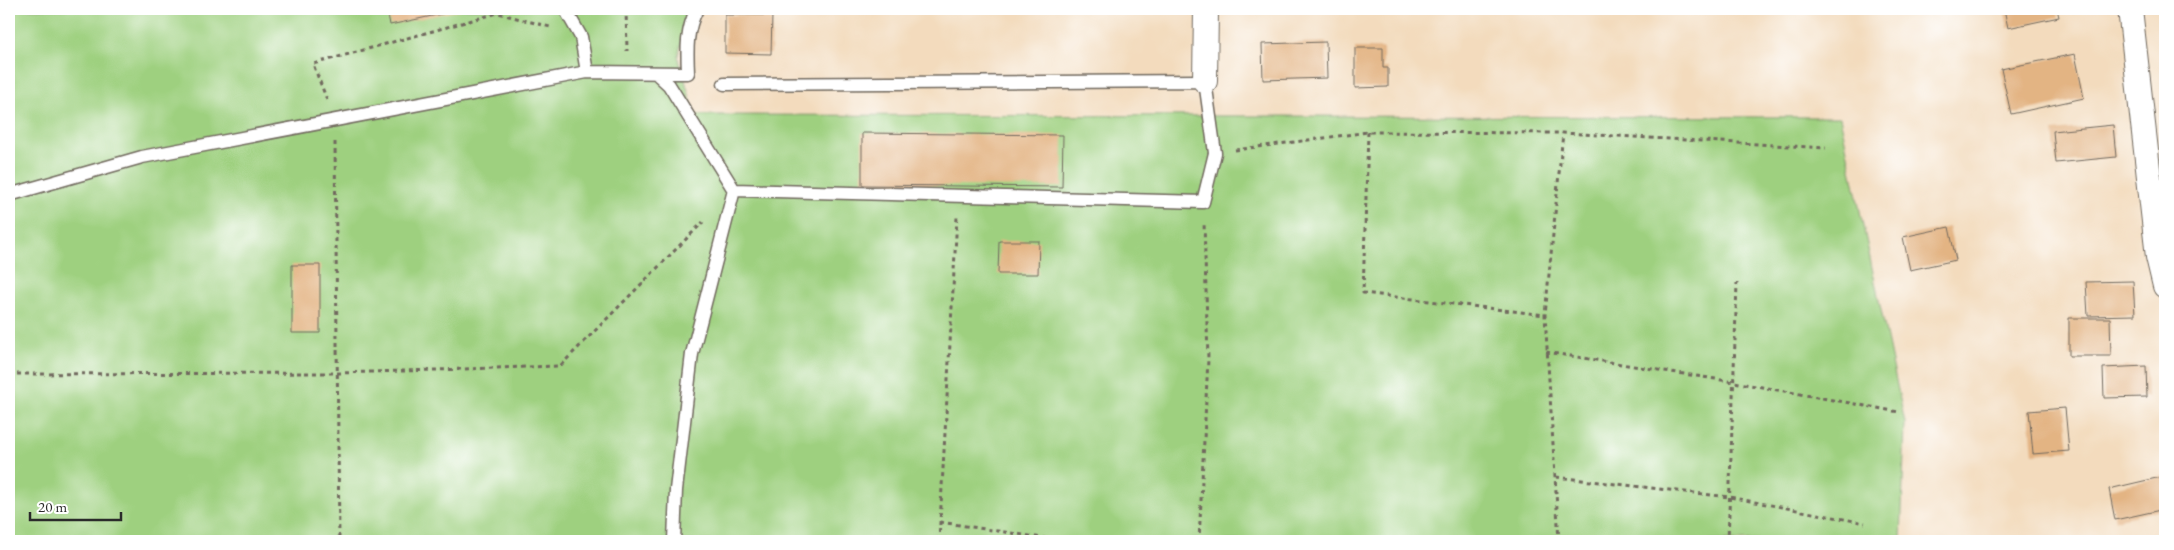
<svg xmlns="http://www.w3.org/2000/svg" width="2174" height="550" font-family="'EB Garamond',serif">
<style>
.green{fill:#9ed07f;stroke:#647e55}
.building{fill:#e3b483}
.lines{fill:none;stroke-linecap:round;stroke-linejoin:round}
.lane-casing{stroke:#71695e;stroke-width:15}
.street-casing{stroke:#71695e;stroke-width:26}
.path{stroke:#71695e;stroke-width:3;stroke-dasharray:4 4;stroke-linecap:butt}
.lane{stroke:#fff;stroke-width:12}
.street{stroke:#fff;stroke-width:24}
</style>
<rect width="100%" height="100%" fill="#fff"/>
<filter id="ink" filterUnits="userSpaceOnUse"><feTurbulence type="fractalNoise" baseFrequency=".02" numOctaves="2"/><feDisplacementMap in="SourceGraphic" scale="10" xChannelSelector="R" yChannelSelector="G"/><feConvolveMatrix kernelMatrix="1 2 1 2 8 2 1 2 1" color-interpolation-filters="sRGB"/></filter>
<filter id="wash" filterUnits="userSpaceOnUse"><feTurbulence type="fractalNoise" baseFrequency=".0096" numOctaves="4" result="noise"/><feDisplacementMap in="SourceGraphic" scale="20" xChannelSelector="R" yChannelSelector="G"/><feGaussianBlur stdDeviation="1.12" result="paint"/><feColorMatrix in="noise" values="0 0 0 0 0 0 0 0 0 0 0 0 0 0 0 0 0 1.4 0 .05"/><feComposite in="paint" operator="in"/></filter>
<g filter="url(#wash)">
<rect width="100%" height="100%" fill="#f3dbbd"/>
<path class="green" d="M9 9H690L678 56 695 115 1840 117 1905 423 1901 541H9Z"/>
<g id="blocks">
<path class="building" d="M387 9H460V10L390 25Z
M2004 9H2057L2059 17 2008 28Z
M725 15H772L771 54 725 53Z
M1326 42 1327 78 1263 80 1262 44Z
M1355 48H1383V68H1388V87L1355 88Z
M2075 54 2084 98 2011 114 2001 69Z
M2113 125 2116 157 2056 163 2053 131Z
M862 133 1063 135 1062 187 862 185Z
M1949 227 1956 260 1910 270 1903 237Z
M999 241H1039L1038 274H998Z
M292 265H320V333H292Z
M2133 281 2135 315 2088 316 2086 282Z
M2069 318H2110L2111 356H2069Z
M2146 366 2147 397 2104 398 2103 368Z
M2065 408 2069 451 2033 454 2029 411Z
M2165 476V509L2115 520 2109 489Z"/>
</g>
</g>
<g filter="url(#ink)">
<use href="#blocks" fill-opacity="0" stroke="#71695e" stroke-width="1"/>
<g class="lines">
<g class="lane-casing">
<path id="lane" d="M565 9 581 37 587 72 688 73C687 50 686 30 697 9
M656 73 669 85 734 190 1203 202 1215 153 1205 81 724 84
M9 195 142 157 587 72
M674 541 676 490 692 354 734 190"/>
</g>
<g class="street-casing">
<path id="street" d="M2130 9 2158 257 2165 286
M1205 81 1206 9"/>
</g>
<path class="path" d="M626 9 627 51
M327 100 313 64 498 13 550 27
M1368 132 1363 293 1545 315
M335 142 339 541
M1235 150 1368 132 1563 133 1826 148
M1546 352 1734 382 1899 412
M9 374 338 373 560 366 703 222
M1556 477 1729 497 1865 523
M940 522 1062 541
M939 541 957 217
M1199 541 1208 359 1204 222
M1559 541 1545 315 1563 133
M1728 541 1737 283"/>
<use href="#lane" class="lane"/>
<use href="#street" class="street"/>
</g>
</g>
<rect width="2174" height="550" fill="none" stroke="#fff" stroke-width="30"/>
<path d="M30 512v8h91v-8" fill="none" stroke="#2b2b2b" stroke-width="2.5"/>
<text x="38" y="512" font-size="15" fill="#2b2b2b" stroke="#ffffff" stroke-width="4" paint-order="stroke">20 m</text>
</svg>
